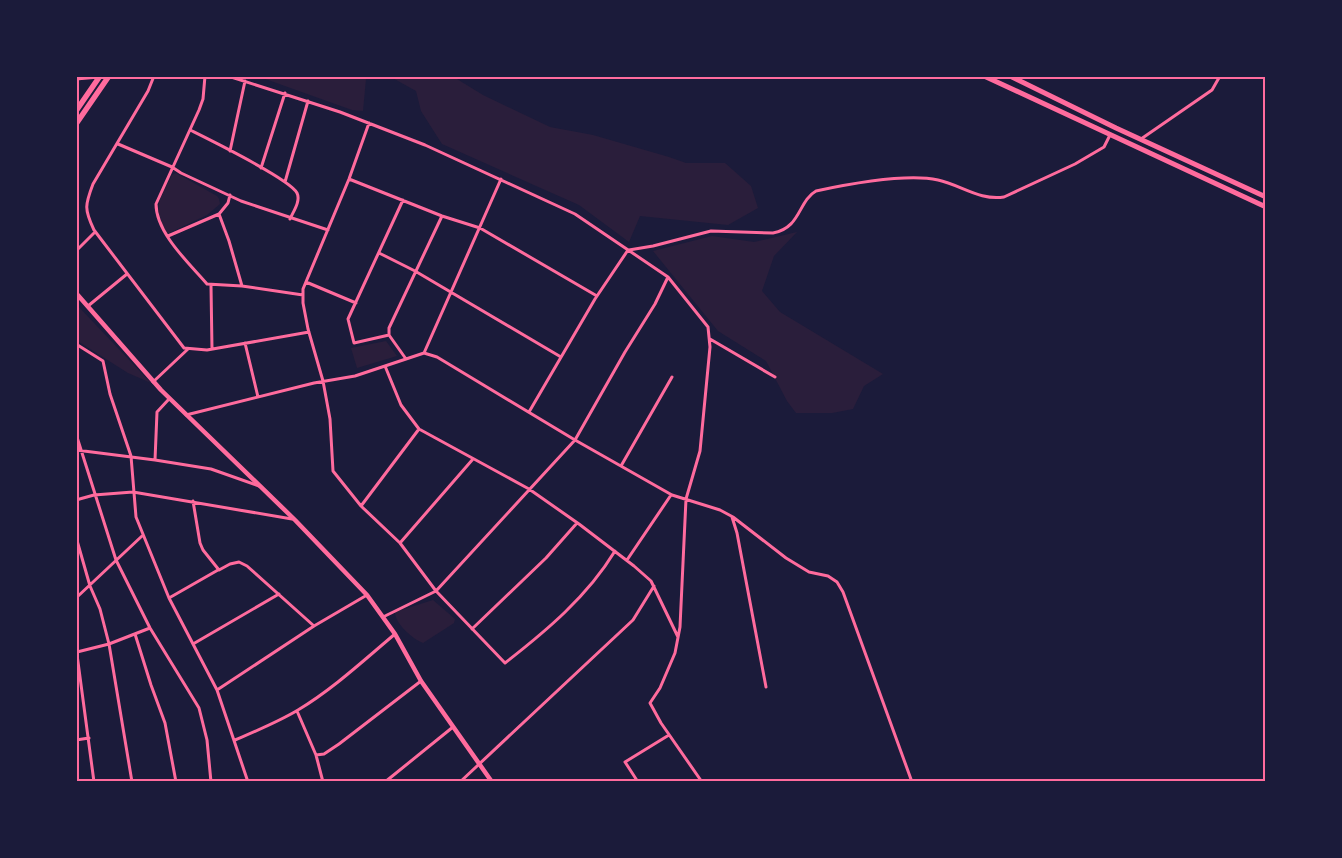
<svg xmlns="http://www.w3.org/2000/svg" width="1342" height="858" font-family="'IBM Plex Sans',sans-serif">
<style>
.green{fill:#2a1e3b}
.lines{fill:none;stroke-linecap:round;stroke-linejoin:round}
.minor{stroke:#ff6b9d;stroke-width:3}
.tertiary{stroke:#ff6b9d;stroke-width:4.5}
.secondary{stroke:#ff6b9d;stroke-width:5}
.primary{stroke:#ff6b9d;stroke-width:5.5}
.neatline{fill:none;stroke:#ff6b9d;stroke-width:2}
</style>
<rect width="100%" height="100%" fill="#1b1b3a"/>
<path class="green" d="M257 76H385L366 79 363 111 352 110Z
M389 76H452L483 95 550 127 593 135 669 157 686 163H725L751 186 758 208 728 225 640 216 629 242 579 205 442 144 421 111 416 91Z
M176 173 217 196 219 199 220 204 207 215 167 234C152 205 159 202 172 175Z
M797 232 774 256 762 291 780 312 883 374 864 386 853 409 832 413H796L787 401 766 361 718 331 653 251 712 236 754 242Z
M76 304 151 383 128 373 76 340Z
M386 341 397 356 357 368 351 348Z
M433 600 455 619 454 623 423 643C413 639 395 624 395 612Z"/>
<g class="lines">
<path class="minor" d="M154 76 148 91 93 184C85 205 84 209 94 230L184 348 207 350 309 332
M205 76 203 99 199 110 156 204C156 233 189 263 207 284L242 286 303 295
M228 76 340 112 425 145 575 214 668 277 708 327 710 347 700 451 686 499 680 627 675 653 660 688 650 703 661 723 702 782
M76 79 99 77
M369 123 349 179 303 289V303L308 329 323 381 330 419 333 471 361 506 400 543 436 591 505 663C546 631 587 597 615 551
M190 130C208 139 290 179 297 193 301 201 293 212 290 219
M1141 139 1212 90 1220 76
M118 144 172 167 181 173 241 201 328 230
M230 151 245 81
M261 168 285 93
M349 179 442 216 480 228 597 296
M285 182 308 101
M230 195 228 203 219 214 229 241 242 286
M168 236 219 214
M629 250 653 246 711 231 773 233C801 228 798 201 816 191 849 184 905 173 938 180 961 185 980 201 1004 197L1075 164 1104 147 1110 135
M76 251 95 232
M379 253 415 271 561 357
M306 282 356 303
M211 286 212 349
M88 306 127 274
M389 335 354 343 348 319 403 200
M710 339 775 377
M245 343 258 397
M76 344 103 361 110 394 131 456 136 517 169 598 217 690 248 782
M424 353 501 179
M406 359 389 335V328L442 216
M385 366 401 405 419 429 529 489 579 524 634 566 651 581 678 637
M153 382 188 349
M529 412 595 299 628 250
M186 415 314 383 355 376 424 353 437 357 575 440 672 495 720 510 733 517 786 558 809 572 828 576 837 582 843 592 912 782
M76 434 116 560 150 628 199 708 207 740 211 782
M76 450 155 460 211 469 259 486
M155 460 157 412 169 399
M621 466 672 377
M76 500 94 495 133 492 292 519
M193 501 200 543 203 550 219 570 230 564 239 562 247 566 314 626
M361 506 419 429
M732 517 737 533 766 687
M76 537 90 586 100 609 109 644 132 782
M400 543 473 459
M627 560 671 495
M76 598 142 536
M169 598 218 570
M383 617 436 591 575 440 625 352 655 304 668 277
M472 629 546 558 577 523
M135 634 151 685 165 723 176 782
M193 644 279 594
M76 647 94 782
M77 652 109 644 150 628
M217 690 314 626 367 595
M297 711 316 755 323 782
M76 740 89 738
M235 740C256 731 278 722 298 710 333 689 364 660 395 634
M316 755 324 754 339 744 421 681
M385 782 453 727
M460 782 633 620 654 586
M638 782 625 762 669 735"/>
<path class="tertiary" d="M76 293 161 390 295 520 367 595 395 634 421 681 492 782"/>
<path class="secondary" d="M984 76 1266 207
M1010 76 1116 128 1266 197"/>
<path class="primary" d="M76 111 100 76
M76 124 109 76"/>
</g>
<rect width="1342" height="858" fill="none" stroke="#1b1b3a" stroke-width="155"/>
<rect x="78" y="78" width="1186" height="702" class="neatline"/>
</svg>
